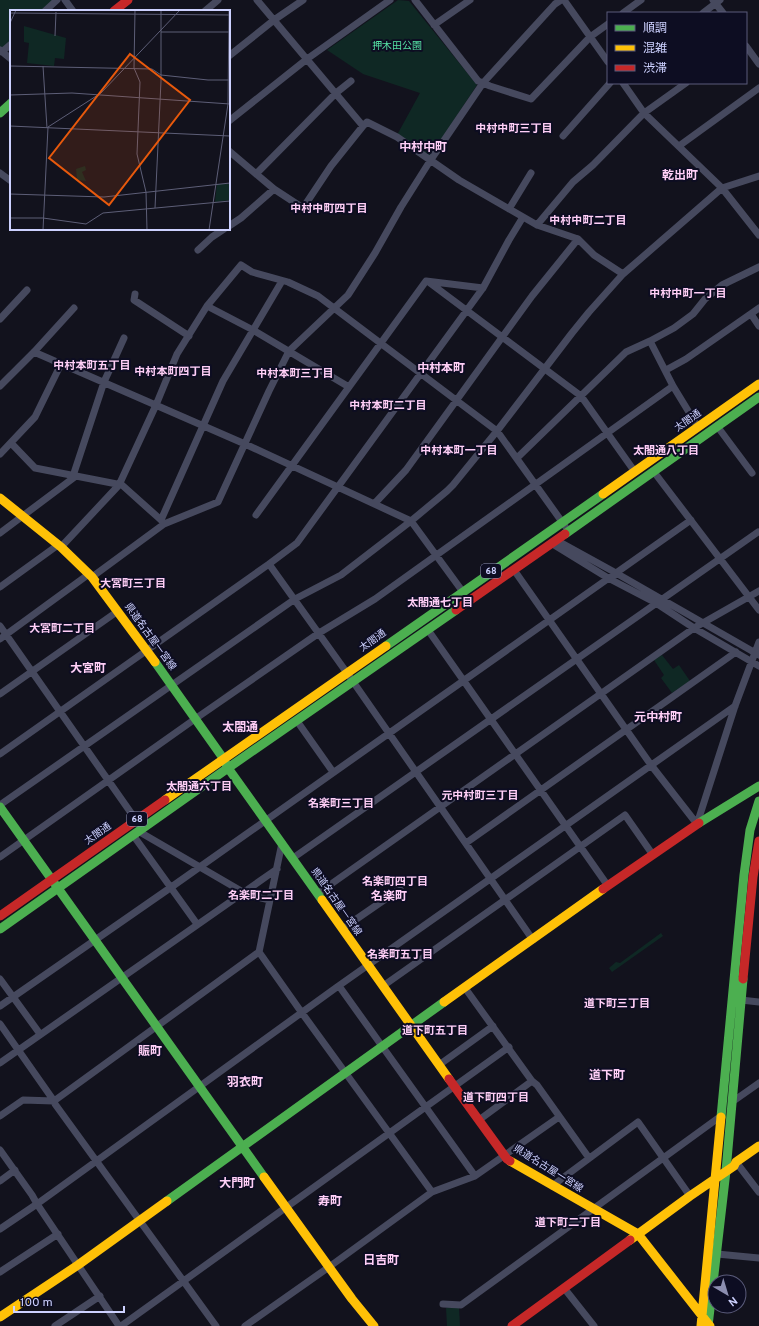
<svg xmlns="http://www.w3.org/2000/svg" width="759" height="1326" font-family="Overpass,'Noto Sans JP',sans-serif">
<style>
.green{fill:#0f2824}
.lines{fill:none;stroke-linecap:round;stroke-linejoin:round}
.street{stroke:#46495e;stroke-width:7}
.fast{stroke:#4caf50;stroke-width:9}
.slow{stroke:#ffc107;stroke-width:9}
.jam{stroke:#c62828;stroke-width:9}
.labels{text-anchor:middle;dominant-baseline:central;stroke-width:4;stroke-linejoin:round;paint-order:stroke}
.shield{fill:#0d0d22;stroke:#9396bd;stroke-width:1}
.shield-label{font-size:9px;font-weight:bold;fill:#cdd1ff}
.park-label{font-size:10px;fill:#56e2a5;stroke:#0d0d22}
.street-label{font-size:10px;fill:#cdd1ff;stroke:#0d0d22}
.neighbourhood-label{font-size:11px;font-weight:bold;fill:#ffcff7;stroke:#0d0d22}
.quarter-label{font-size:12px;font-weight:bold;fill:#ffcff7;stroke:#0d0d22}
.inset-road{fill:none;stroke:#5d5e77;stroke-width:1}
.view{fill:#e8590c;fill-opacity:0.15;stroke:#e8590c;stroke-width:2}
.inset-edge{fill:none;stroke:#cdd1ff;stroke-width:2}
</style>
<rect width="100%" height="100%" fill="#12121d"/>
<path class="green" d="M0 0H54L42 11H11V40L3 47H0Z
M398 0 409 1 477 85 430 156H427L397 135 420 93 363 74 327 50Z
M662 655 673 669 679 665 690 681 672 693 661 678 664 675 654 660Z
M661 933 663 936 612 972 609 968 616 962 620 963Z
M459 1307 460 1326H447L446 1308Z"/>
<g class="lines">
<path class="street" d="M65 0 73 11
M257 0 363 126 367 122 397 137 459 180 537 225 578 239 594 255 623 274
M415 0 478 81 490 86 531 99 590 37 608 24
M564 0 608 62
M713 0 723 13
M45 11 57 0
M205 11 218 0
M623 13 641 0
M703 13 720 0
M434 25 470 0
M746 46 759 64
M0 50 11 59
M2 52 11 44
M229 56 274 20 303 0
M623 83 644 113 722 188 759 235
M229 121 307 59 390 0
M563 136 610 83
M679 146 759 88
M229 151 274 189 303 208 331 166 363 126
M0 173 11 181
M256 174 336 93 351 81
M509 209 531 173
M537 225 573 182 593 165 644 113 686 83
M229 226 241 218 274 189
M198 250 212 237 224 229
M430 283 581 396 635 472
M135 294 134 300 189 336
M207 306 253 330 349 387
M751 314 759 326
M0 319 27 290
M650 341 673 386 698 427
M34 352 245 444 411 521 463 592
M666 370 686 359 759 308
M0 386 34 352 74 308
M717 426 752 473
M11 443 35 468 122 485 161 520
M0 454 35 417 61 364
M517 458 626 352 650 341 674 328 693 314 705 299 722 285 759 267
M654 472 759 610
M73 476 104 382 124 338
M375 503 406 470 532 296 578 239
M256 515 426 281 483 288
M164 524 161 520 223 381 282 281
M0 533 76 476
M556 540 616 573 759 655
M551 543 608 578 656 603 694 628 759 666
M61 547 119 485 156 405 177 354 207 306 241 265 252 272 288 282 318 296 497 431 565 526
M269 564 347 673 533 940
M514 570 651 765 697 824 735 706 759 642
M92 577 164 524 218 502 269 391 289 351 348 295 375 253 401 207 430 161 483 83 555 4 561 0
M0 587 58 545
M0 626 136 820
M428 630 608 886
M0 639 89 574
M0 694 118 611
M297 721 333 772
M0 754 269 564 297 543 483 288 509 240 523 217
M0 805 295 599 341 575 411 521 447 491 453 485 497 431 572 333 589 312 623 274 722 188 759 176
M138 831 248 895 270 900
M133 835 197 924
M466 843 736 652
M0 857 195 719 319 633 375 599 673 386
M293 858 758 532
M317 894 694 628 759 591
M342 929 400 889
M259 952 302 1013 432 1192
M0 979 40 1034
M339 986 475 1176
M383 986 625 815 653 855
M465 988 532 1081 537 1085 589 1158
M741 1000 759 1002
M0 1006 170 888 691 520
M0 1024 54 1101
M0 1063 277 869
M439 1065 493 1026
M732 1102 759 1083
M0 1116 23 1100 54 1101
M479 1120 532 1081
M0 1150 32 1195 37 1204 119 1326
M736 1162 759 1192
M0 1181 15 1170
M552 1186 638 1122 690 1196
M0 1229 37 1204 337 987 735 706
M717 1254 759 1258
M0 1272 58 1234
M564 1288 594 1326
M443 1304 461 1305 721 1116
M55 1326 100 1296
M121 1326 509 1047
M216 1326 55 1104 54 1101 259 952 282 843
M245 1326 329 1267 432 1192 475 1176 559 1117"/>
<path class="fast" d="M0 113 11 103
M565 534 759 397
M386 646 603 494
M155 662 223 758 228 768 322 900
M0 807 264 1177
M699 823 759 786
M0 929 228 768 456 610
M721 1117 744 875 750 830 759 801
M167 1201 444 1002
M708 1326 726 1171 743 979"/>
<path class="slow" d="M603 494 759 384
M0 498 61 547 92 577 155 662
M165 800 386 646
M322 900 449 1079
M444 1002 603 889
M510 1161 638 1234 710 1326
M264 1177 352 1299 374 1326
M630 1240 690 1196 734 1166 736 1162 759 1146
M0 1317 78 1265 167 1201
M701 1326 721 1117"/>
<path class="jam" d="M114 11 128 0
M456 610 565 534
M603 889 699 823
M0 916 165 800
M743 979 753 877 759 841
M449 1079 507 1159 510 1161
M512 1326 630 1240"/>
</g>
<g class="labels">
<g class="shield">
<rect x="481" y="564" width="20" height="14" rx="3"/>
<rect x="127" y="812" width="20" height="14" rx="3"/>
</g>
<g class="shield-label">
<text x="491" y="571">68</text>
<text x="137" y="819">68</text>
</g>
<g class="park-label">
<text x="397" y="46">押木田公園</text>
</g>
<g class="street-label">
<text transform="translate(688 421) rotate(-35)">太閤通</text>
<text transform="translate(150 637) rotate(54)">県道名古屋一宮線</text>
<text transform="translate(373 641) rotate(-36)">太閤通</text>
<text transform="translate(98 834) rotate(-35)">太閤通</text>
<text transform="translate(336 902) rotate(55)">県道名古屋一宮線</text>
<text transform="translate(548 1169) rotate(32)">県道名古屋一宮線</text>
</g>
<g class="neighbourhood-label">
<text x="514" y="129">中村中町三丁目</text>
<text x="329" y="209">中村中町四丁目</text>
<text x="588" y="221">中村中町二丁目</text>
<text x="688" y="294">中村中町一丁目</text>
<text x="92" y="366">中村本町五丁目</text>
<text x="173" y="372">中村本町四丁目</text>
<text x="295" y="374">中村本町三丁目</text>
<text x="388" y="406">中村本町二丁目</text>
<text x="459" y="451">中村本町一丁目</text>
<text x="666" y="451">太閤通八丁目</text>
<text x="133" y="584">大宮町三丁目</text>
<text x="440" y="603">太閤通七丁目</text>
<text x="62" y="629">大宮町二丁目</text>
<text x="199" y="787">太閤通六丁目</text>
<text x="480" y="796">元中村町三丁目</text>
<text x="341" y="804">名楽町三丁目</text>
<text x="395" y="882">名楽町四丁目</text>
<text x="261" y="896">名楽町二丁目</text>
<text x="400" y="955">名楽町五丁目</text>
<text x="617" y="1004">道下町三丁目</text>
<text x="435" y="1031">道下町五丁目</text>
<text x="496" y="1098">道下町四丁目</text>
<text x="568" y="1223">道下町二丁目</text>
</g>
<g class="quarter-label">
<text x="423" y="148">中村中町</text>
<text x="680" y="176">乾出町</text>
<text x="441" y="369">中村本町</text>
<text x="88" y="669">大宮町</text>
<text x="658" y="718">元中村町</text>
<text x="240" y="728">太閤通</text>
<text x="389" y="897">名楽町</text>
<text x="150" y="1052">賑町</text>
<text x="607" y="1076">道下町</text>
<text x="245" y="1083">羽衣町</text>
<text x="237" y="1184">大門町</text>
<text x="330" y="1202">寿町</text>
<text x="381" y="1261">日吉町</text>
</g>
</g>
<g transform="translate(10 10)">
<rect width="220" height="220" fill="#12121d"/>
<path d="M14 16 56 28 54 49 45 48 44 56 17 53 19 33 14 32ZM75 156 76 160 72 162 76 171 67 170 66 159ZM207 174H220V190L205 192Z" fill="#0f2824"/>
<path class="inset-road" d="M125 0 124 58 130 72 127 144 136 182 137 220M0 3 220 5M0 13 6 0M151 22H220M45 26 46 2M0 56 142 59 151 65 198 70H220M33 56 37 118M0 85 62 83 220 94M0 116 220 126M0 184 94 187 220 173M145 198 151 71V0M0 208H33L76 214 93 203 220 191M33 220 38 117 91 83 170 0M199 220 218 94 219 0"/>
<path class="view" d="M120 44 180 90 99 195 39 148Z"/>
<rect width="220" height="220" class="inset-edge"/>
</g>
<rect x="607" y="12" width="140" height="72" fill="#0d0d22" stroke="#5a5b7a"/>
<rect x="615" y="25" width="20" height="6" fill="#4caf50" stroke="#5a5b7a"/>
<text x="643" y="32" font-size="12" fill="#cdd1ff">順調</text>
<rect x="615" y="45" width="20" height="6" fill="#ffc107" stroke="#5a5b7a"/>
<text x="643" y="52" font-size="12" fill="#cdd1ff">混雑</text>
<rect x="615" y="65" width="20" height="6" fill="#c62828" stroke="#5a5b7a"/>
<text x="643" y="72" font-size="12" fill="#cdd1ff">渋滞</text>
<g transform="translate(727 1294) rotate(142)"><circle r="19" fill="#0d0d22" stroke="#5a5b7a"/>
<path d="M0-3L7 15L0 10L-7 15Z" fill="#8c8eb0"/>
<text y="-6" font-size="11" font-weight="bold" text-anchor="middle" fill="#cdd1ff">N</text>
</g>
<path d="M14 1306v6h110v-6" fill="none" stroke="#cdd1ff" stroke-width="2"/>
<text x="20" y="1306" font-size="12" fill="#cdd1ff" stroke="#0d0d22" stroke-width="3" paint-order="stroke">100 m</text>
</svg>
